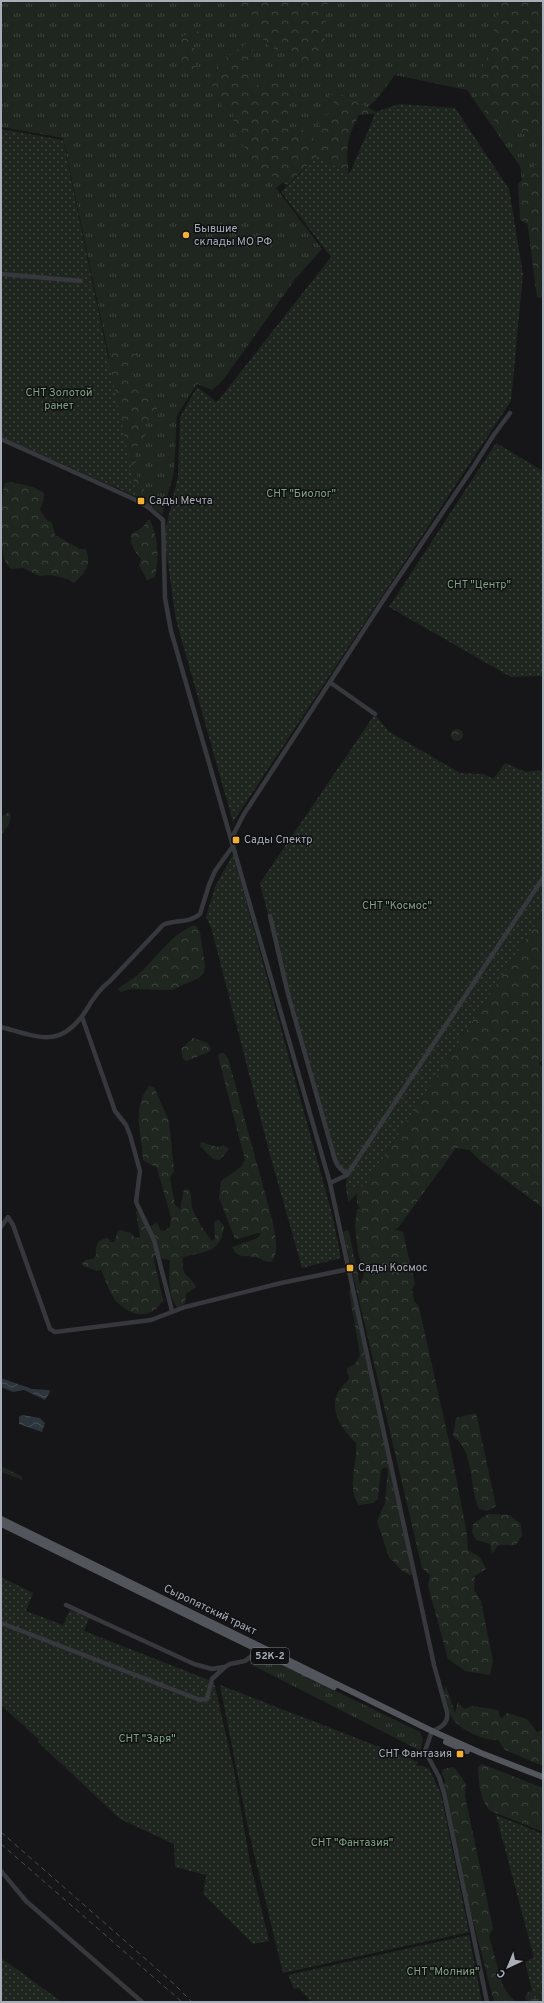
<svg xmlns="http://www.w3.org/2000/svg" width="544" height="2003" font-family="Overpass,sans-serif">
<style>
.grass{fill:url(#grass-tufts)}
.forest{fill:url(#forest-crowns)}
.wetland{fill:url(#wetland-marsh)}
.garden{fill:url(#garden-dots)}
.water{fill:url(#water-waves)}
.lines{fill:none;stroke-linecap:round;stroke-linejoin:round}
.minor{stroke:#37383d;stroke-width:4.5}
.major{stroke:#53555c;stroke-width:6}
.rail{stroke:#4a4c52;stroke-width:1;stroke-dasharray:5 4;stroke-linecap:butt}
.poi-dot{fill:#f2b134;stroke:#111113;stroke-width:1.5}
.labels{text-anchor:middle;dominant-baseline:central;stroke-width:3;stroke-linejoin:round;paint-order:stroke}
.shield{fill:#111113;stroke:#7b7e86;stroke-width:1}
.shield-label{font-size:10px;font-weight:bold;fill:#a8adb8}
.poi-label{font-size:11px;fill:#a8adb8;stroke:#111113;text-anchor:start}
.park-label{font-size:11px;fill:#7fa381;stroke:#111113}
.street-label{font-size:11px;fill:#a8adb8;stroke:#111113}
</style>
<defs>
<pattern id="grass-tufts" width="24" height="20" patternUnits="userSpaceOnUse"><rect width="24" height="20" fill="#1e261f"/><path d="M3 7l-1-3M5 7V3M7 7l1-3M15 17l-1-3M17 17v-4M19 17l1-3" fill="none" stroke="#3c433d"/></pattern>
<pattern id="forest-crowns" width="20" height="18" patternUnits="userSpaceOnUse"><rect width="20" height="18" fill="#1e261f"/><path d="M2 6a3 3 0 1 1 6 0M12 15a3 3 0 1 1 6 0" fill="none" stroke="#3c433d"/></pattern>
<pattern id="wetland-marsh" width="20" height="14" patternUnits="userSpaceOnUse"><rect width="20" height="14" fill="#1e261f"/><path d="M1 5h8M5 5V1M11 12h8M15 12V8" fill="none" stroke="#3c433d"/></pattern>
<pattern id="garden-dots" width="8" height="8" patternUnits="userSpaceOnUse"><rect width="8" height="8" fill="#1e261f"/><path d="M2 2h.1M6 6h.1" fill="none" stroke="#3c433d" stroke-width="1.8" stroke-linecap="round"/></pattern>
<pattern id="water-waves" width="16" height="10" patternUnits="userSpaceOnUse"><rect width="16" height="10" fill="#2c353c"/><path d="M0 5q4-4 8 0t8 0" fill="none" stroke="#485056"/></pattern>
</defs>
<rect width="100%" height="100%" fill="#161618"/>
<path class="grass" d="M1 1H543V298L537 297 520 166 467 90 395 75 376 100 276 188 322 249 296 278 223 380 212 390 197 384 177 415 174 473 162 514 140 500 138 495 63 138 1 127Z
M256 1654H260L420 1732 423 1739 420 1752 415 1748 250 1664V1663Z"/>
<path class="forest" d="M237 1H329L327 5 323 58 308 63 268 46Z
M503 1H543V81L539 82 543 98V128L532 137 500 126 479 106 478 77 492 47 497 11Z
M202 30 206 38 193 45 198 57 195 67 190 71H187L181 61 183 49 174 41 182 36Z
M250 41 254 56 248 88 274 80 292 95 284 128H300L318 142 324 136 317 120 330 113 334 102 328 95H342L379 113 359 115C346 140 346 148 349 175L318 156 287 185 256 165 235 134 233 113 222 107 218 93 208 80 219 63Z
M543 161V287L534 270 528 224 520 220 518 184 535 165Z
M119 352 137 354 132 374C138 387 146 391 158 397L156 417 153 422 145 423 144 428 146 433 143 442 134 449 138 481 153 501 151 504 124 490 107 361 111 354Z
M11 482 33 487 44 493V499L40 510 47 520 52 523 55 535 80 549H86C92 565 85 573 74 583L67 579 51 575 39 576 23 568 11 569C9 566 5 562 4 558 0 544 0 495 5 483Z
M149 519C159 537 159 557 155 577L147 580 139 565 141 559C135 551 128 543 132 533L142 528Z
M451 735a6 6 0 1 1 12 0a6 6 0 1 1-12 0Z
M9 812 11 815 9 824 1 835V817Z
M543 913V1060L539 1063 543 1067V1208L483 1163 469 1150 456 1148 398 1228 394 1229 403 1232 415 1284 412 1290 414 1300 419 1307 449 1441 467 1534 468 1550 480 1557 486 1569 475 1576 474 1590 481 1601 493 1661 490 1675 465 1671 448 1659 428 1586 430 1575 422 1568 343 1232 347 1230 349 1232 360 1285 364 1274 358 1252 355 1226 357 1209H360L357 1203V1194L348 1202 346 1186 359 1188 366 1184Z
M195 925 200 932 205 965 204 973 199 978 172 990 131 989 121 992 118 989C125 983 134 979 141 972 159 955 171 934 195 925Z
M193 1038 208 1043 211 1049 209 1052 186 1061 183 1059 181 1049Z
M220 1053H224L228 1058 272 1219C274 1232 281 1252 271 1262 266 1262 263 1260 258 1258 249 1254 238 1261 232 1247L258 1238 261 1233C252 1233 245 1239 235 1239L219 1198 221 1181 241 1167 245 1160 218 1056Z
M149 1086 154 1087 169 1121 174 1171 170 1178 175 1205 180 1209 184 1190 189 1189C192 1196 191 1201 192 1208 195 1217 206 1234 212 1241L215 1239 214 1222 219 1220 224 1226C221 1253 206 1251 183 1257 181 1278 188 1272 196 1287L186 1294C185 1302 187 1305 178 1308 167 1298 169 1273 170 1260L162 1259 159 1254 155 1255 154 1260 163 1300C153 1318 134 1318 119 1304 110 1296 106 1281 101 1270L97 1271 83 1266 82 1263 86 1260 93 1259 96 1255C95 1246 97 1239 108 1238L111 1242H115L117 1232 120 1230 131 1233 134 1237 139 1238 140 1235 136 1212 138 1210 146 1225 151 1226 157 1222 160 1230 164 1231 170 1227 171 1218 157 1168 143 1160C142 1135 131 1109 149 1086Z
M201 1142 217 1147 224 1145 229 1149 220 1160 213 1159 200 1146Z
M352 1286 414 1574 409 1575 401 1570 389 1557 377 1521 385 1503 388 1469 385 1467 381 1470 378 1499 373 1503 359 1505C346 1488 358 1463 356 1443 342 1430 329 1411 338 1392 341 1387 346 1383 349 1379L347 1368 355 1364 360 1355 349 1291Z
M476 1413 496 1506 487 1511 479 1509C469 1487 475 1452 453 1436L456 1418Z
M1 1466 21 1476 23 1480 1 1472Z
M488 1514 509 1515 521 1524 522 1535 516 1545H498L492 1554 490 1544 476 1540 472 1533 473 1524Z
M446 1686 455 1713 458 1702 464 1709 473 1706 498 1710 501 1719 507 1713 527 1719 537 1732 543 1730V1766L505 1750 498 1740C484 1741 460 1730 452 1718 448 1711 446 1702 443 1694Z
M482 1764 543 1788V1832L491 1811C479 1801 479 1782 478 1767Z
M454 1767 466 1784 465 1796 493 1928 489 1936 503 1986 509 1995 516 2002H494L468 1901 444 1784 445 1780 442 1774 443 1769Z"/>
<path class="wetland" d="M543 1989V2002H527L525 1997 528 1992Z"/>
<path class="garden" d="M399 104 455 108 509 189 523 274 511 401 233 822 176 620 164 536 178 476 180 417 197 387 217 402 331 257 281 192 318 156 349 175 376 112Z
M1 129 63 140 137 497 1 437Z
M496 443 543 471V676L511 677 389 607Z
M375 714 388 731 460 773 484 774 493 779 505 763 526 772 543 770V913L366 1184 359 1188 346 1186 347 1175 338 1166 288 994 260 883Z
M233 854 332 1214 341 1258 302 1268 269 1151 211 927 206 917 215 887Z
M1 1577 33 1593 26 1611 63 1625 70 1610 89 1618 84 1631 214 1682 234 1770 250 1862 269 1941 253 1944 203 1894 206 1875 175 1867 174 1844 120 1819 38 1742 39 1740 1 1705Z
M220 1685 418 1762 416 1765 429 1768 441 1794 469 1932 283 1973 249 1833Z
M496 1815 543 1834V1989L532 1991 525 1961 534 1958Z
M469 1935 482 2002H312L299 1988 294 1989 288 1975Z
M1 1958 62 2002H1Z"/>
<path class="water" d="M1 1378 32 1389 49 1390 50 1392 45 1400 24 1390 13 1392 1 1387Z
M22 1415 40 1418 45 1423 42 1432 19 1424V1417Z"/>
<g class="lines">
<path class="minor" d="M1 274 81 281
M1 439 136 500 148 507 163 520 165 598 171 631 330 1183 434 1665 447 1712C449 1723 441 1728 432 1731L425 1751 439 1777 444 1793 487 2002
M331 683 375 714
M231 839 244 814 386 596 474 466 493 436 510 413
M270 916 288 994 335 1160 338 1166 347 1175
M82 1017 115 1111 126 1125 130 1135 140 1171 136 1202 154 1240 172 1311
M1 1027C39 1037 60 1049 85 1012 92 1000 99 989 110 981L163 925C176 919 188 924 200 914L209 885 215 871 233 846
M330 1183 347 1175 543 878
M1 1227 8 1217 13 1225 50 1329 55 1332 151 1320 185 1307 281 1283 349 1269
M66 1605 194 1664 212 1669 223 1667
M1 1623 200 1700 207 1699 212 1679 225 1667 230 1664 245 1661 259 1650
M1 1871 26 1901 142 2002"/>
<path class="major" d="M1 1519 432 1731 481 1753 543 1777
M1 1524 334 1687
M446 1742 467 1751"/>
<path class="rail" d="M1 1832 174 1984 192 2002
M1 1844 182 2002"/>
</g>
<g class="poi-dot">
<circle cx="186" cy="235" r="4"/>
<rect x="137" y="497" width="8" height="8" rx="2"/>
<rect x="232" y="836" width="8" height="8" rx="2"/>
<rect x="346" y="1264" width="8" height="8" rx="2"/>
<rect x="456" y="1750" width="8" height="8" rx="2"/>
</g>
<g class="labels">
<rect class="shield" x="251" y="1648" width="38" height="16" rx="3"/>
<g class="shield-label">
<text x="270" y="1656">52К-2</text>
</g>
<g class="poi-label">
<text x="194" y="229">Бывшие<tspan x="194" dy="13">склады МО РФ</tspan></text>
<text x="149" y="501">Сады Мечта</text>
<text x="244" y="840">Сады Спектр</text>
<text x="358" y="1268">Сады Космос</text>
<text x="452" y="1754" text-anchor="end">СНТ Фантазия</text>
</g>
<g class="park-label">
<text x="59" y="393">СНТ Золотой<tspan x="59" dy="13">ранет</tspan></text>
<text x="301" y="494">СНТ "Биолог"</text>
<text x="479" y="585">СНТ "Центр"</text>
<text x="397" y="906">СНТ "Космос"</text>
<text x="147" y="1739">СНТ "Заря"</text>
<text x="352" y="1843">СНТ "Фантазия"</text>
<text x="443" y="1972">СНТ "Молния"</text>
</g>
<g class="street-label">
<text transform="translate(210 1610) rotate(26)">Сыропятский тракт</text>
</g>
</g>
<rect width="544" height="2003" fill="none" stroke="#a8adb8" stroke-width="4"/>
<g transform="translate(508 1967) rotate(224)" stroke="#111113" stroke-width="3" paint-order="stroke">
<path d="M0-3L7 15L0 10L-7 15Z" fill="#a8adb8"/>
<text y="-6" font-size="11" font-weight="bold" text-anchor="middle" fill="#a8adb8">С</text>
</g>
</svg>
